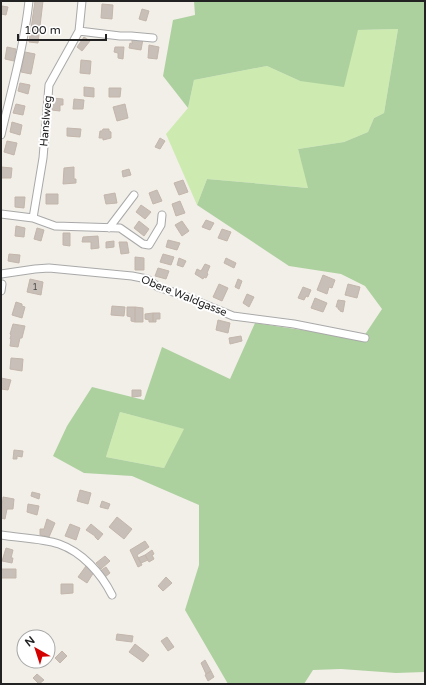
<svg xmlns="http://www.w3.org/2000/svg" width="426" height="685" font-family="'Varela Round',sans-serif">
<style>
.grass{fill:#cdebb0}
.forest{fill:#add19e;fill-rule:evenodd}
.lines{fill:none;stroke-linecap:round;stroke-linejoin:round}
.stream{stroke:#aad3df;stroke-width:2}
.building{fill:#c7bfb8;stroke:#c4b6ab}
.minor-casing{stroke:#a9a9a9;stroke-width:9}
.minor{stroke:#fff;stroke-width:7}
.labels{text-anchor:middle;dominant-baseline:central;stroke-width:4;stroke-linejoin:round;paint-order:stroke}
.number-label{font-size:9px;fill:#4b4948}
.street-label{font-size:11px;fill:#222;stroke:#fff}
</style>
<rect width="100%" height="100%" fill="#f2efe9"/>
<path class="grass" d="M398 29 384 113 374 118 368 132 344 142 298 149 309 188 207 179 197 205 166 134 188 108 194 80 267 66 300 81 358 30Z
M120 412 185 429 164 468 106 457Z"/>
<path class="forest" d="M194 1H425V672L396 673 341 669 313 670 304 684H228L185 610 199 565V505L132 476 84 473 53 456 67 426 92 387 144 400 162 347 230 379 255 323 362 339 382 309 365 286 341 274 289 266 197 205 207 179 308 188 298 149 344 142 368 132 374 118 384 113 398 29 358 30 344 87 300 81 267 66 194 80 188 108 163 76 173 20 195 15ZM120 412 184 429 164 468 106 457Z"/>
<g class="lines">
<path class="stream" d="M1 278 6 276"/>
</g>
<path class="building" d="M35 1H43L38 43 29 42Z
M102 4 113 5 112 19 101 18Z
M2 6 8 7 6 15 1 14Z
M142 9 149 11 146 21 139 19Z
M84 37 90 41 82 51 77 47Z
M132 37 143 39 141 50 129 48 130 43 132 44Z
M149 45 159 47 157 59 148 58Z
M7 47 16 49 14 61 5 59Z
M115 47H124L123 59 118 58V53L114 52Z
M25 52 35 54 31 74 21 72Z
M81 60 91 61 90 74 80 73Z
M20 83 30 85 28 94 18 91Z
M84 87 94 88V97L84 96Z
M109 88H121L120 97H109Z
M52 98 63 99V105H60V111L51 110Z
M74 99 84 100 83 109H73Z
M16 104 25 106 23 115 13 113Z
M125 104 128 118 117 121 113 107Z
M12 122 22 125 20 135 10 132Z
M67 128 81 129 80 137 67 136Z
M103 129H109V131L111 132V138L103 140V138H99L100 131H102Z
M160 138 165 141 160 149 155 147Z
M7 141 17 143 14 155 4 152Z
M1 167 12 168 11 178H1Z
M74 167V179H76V183L63 184 64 168Z
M129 169 131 175 123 177 122 171Z
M183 180 188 192 179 195 174 183Z
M157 190 162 201 153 204 149 193Z
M115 193 117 203 106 204 104 195Z
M46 194H58V204H46Z
M15 197H25L24 208 15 207Z
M180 201 185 213 176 216 172 204Z
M141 205 151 212 145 219 136 212Z
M206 220 214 223 210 230 202 227Z
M139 221 149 229 144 236 134 228Z
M182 221 189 231 182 236 175 225Z
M16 226 25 228 24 237 15 236Z
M37 228 44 230 41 241 34 239Z
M222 229 231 232 227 241 218 238Z
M63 233H70V246L63 245Z
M98 236 99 248 91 249V242H82L83 237Z
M168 240 180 243 177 250 166 247Z
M114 241V247L106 248V242Z
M119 242H127L129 253 121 254Z
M9 254 20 255 19 263 8 261Z
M163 254 174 257 171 265 160 262Z
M135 257 144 258V270H135Z
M179 258 186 261 183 267 177 265Z
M226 258 236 263 234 268 224 263Z
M205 264 210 266 207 273 208 274 206 278 204 277 203 279 195 274 197 269 201 271Z
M158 268 169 271 166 279 155 276Z
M323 275 335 280 332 288 329 287 327 294 317 290Z
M30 279 43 282 41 295 27 292Z
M238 279 242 281 239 289 235 287Z
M219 284 228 288 222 301 213 297Z
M348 284 360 287 357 298 345 295Z
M303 287 311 290 308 297 306 296 304 300 298 298Z
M247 294 254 297 249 307 243 303Z
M315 298 327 303 323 312 311 308Z
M338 300 345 301 343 312 340 311V310L338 309V307H336Z
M16 302 22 304V306L25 307 22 318 12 315Z
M112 306 125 307 124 316 111 315Z
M127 307H135V322L131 321V317L127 316Z
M135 307 143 308V322H135Z
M153 313V322H149V320L145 319V314Z
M153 313H160V319H156V322H153Z
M218 320 230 323 228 333 216 330Z
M13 324 25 326 22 338H20L18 347 10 346 11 339H10L11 335 10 334Z
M241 336 242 341 230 344 229 338Z
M11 358 23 359 22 371 10 369Z
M1 378 11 380 8 390 1 389Z
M132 390H141V396L132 397Z
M14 450 23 451 22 457 17 456V459H13Z
M80 490 91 493 88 504 77 501Z
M32 492 40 494 39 499 31 496Z
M3 497 14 499 13 509H7L5 519 1 518Z
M102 501 110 504 108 509 100 507Z
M28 504 39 506 37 515 27 512Z
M117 517 132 529 124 539 109 527Z
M47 519 55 523 49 537 40 535V529H44Z
M70 524 80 528 76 540 65 536Z
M91 524 103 534 98 540 95 537V536L86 530Z
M145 541 149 547 137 555 142 565 138 567 130 550Z
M6 548 13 550 11 558H13L12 563 2 561Z
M152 550 154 554 152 555 154 559 149 562 145 555Z
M145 555 148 560 141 563 138 558Z
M105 556 110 561 101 569 96 563Z
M86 566 94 572 87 583 78 577Z
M106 567 110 573 105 577 100 571Z
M1 569H16V578H1Z
M166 577 172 583 163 591 158 586Z
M61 584H73V593L61 594Z
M117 634 133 636 132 642 116 640Z
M167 637 174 647 168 651 161 641Z
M135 644 149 655 143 662 129 652Z
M62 651 67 656 60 663 55 658Z
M205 660 211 671 206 674 201 663Z
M211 671 214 677 208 681 205 675Z
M37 674 44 680 39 684 33 678Z"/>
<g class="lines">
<g class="minor-casing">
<path id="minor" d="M79 31 120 36H131L153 38
M1 135C11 91 24 47 29 1
M1 214 33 218 55 226 120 228 143 244 149 245 161 225 162 215
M33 218 43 158 49 85 79 31 82 1
M109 228 134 195
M1 274 35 269 49 268 132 276 147 279 158 287 179 294 233 316 294 324 365 338
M1 284H2L1 291
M1 535C19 538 42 538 59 544 82 552 101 573 112 595"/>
</g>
<use href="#minor" class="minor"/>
</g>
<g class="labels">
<g class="number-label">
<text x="35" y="287">1</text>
</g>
<g class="street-label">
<text transform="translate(46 121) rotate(-85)">Hanslweg</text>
<text transform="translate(184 296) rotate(22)">Obere Waldgasse</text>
</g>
</g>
<rect width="426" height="685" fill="none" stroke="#222222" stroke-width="4"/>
<g transform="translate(36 649) rotate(321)"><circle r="19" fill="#ffffff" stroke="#a7a7a7"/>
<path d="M0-3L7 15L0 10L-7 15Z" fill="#d40000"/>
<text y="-6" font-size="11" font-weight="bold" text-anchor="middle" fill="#222222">N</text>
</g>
<path d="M18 34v6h88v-6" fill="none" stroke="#222222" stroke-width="2"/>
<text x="24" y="34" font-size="12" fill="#222222" stroke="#ffffff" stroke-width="3" paint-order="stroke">100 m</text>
</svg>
